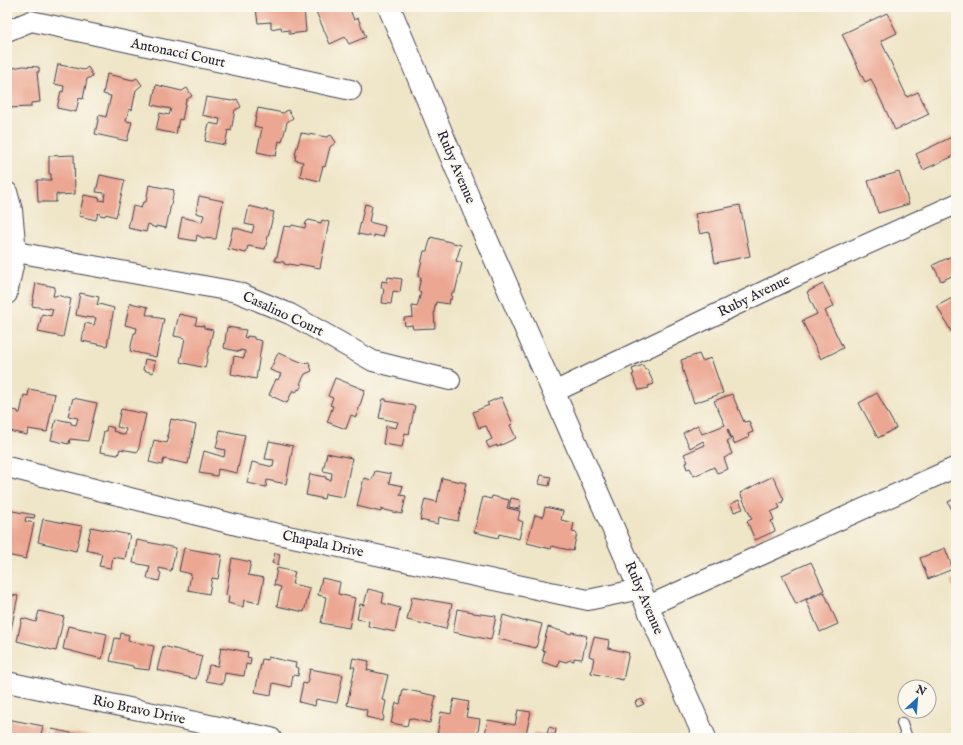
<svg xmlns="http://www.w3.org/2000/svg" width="963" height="745" font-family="'IM FELL English',serif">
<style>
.building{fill:#eca793}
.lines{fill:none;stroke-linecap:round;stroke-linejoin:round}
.service-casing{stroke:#413f50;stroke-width:12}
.minor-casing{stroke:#413f50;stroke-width:22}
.tertiary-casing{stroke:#413f50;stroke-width:24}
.service{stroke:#fff;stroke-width:10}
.minor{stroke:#fff;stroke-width:20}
.tertiary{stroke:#fff;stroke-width:22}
.labels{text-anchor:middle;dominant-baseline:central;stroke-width:4;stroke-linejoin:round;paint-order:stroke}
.street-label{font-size:14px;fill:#22223b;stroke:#fbf7ec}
</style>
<rect width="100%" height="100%" fill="#fbf7ec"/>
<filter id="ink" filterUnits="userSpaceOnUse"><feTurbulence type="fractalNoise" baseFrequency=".025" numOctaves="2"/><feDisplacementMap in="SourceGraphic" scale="8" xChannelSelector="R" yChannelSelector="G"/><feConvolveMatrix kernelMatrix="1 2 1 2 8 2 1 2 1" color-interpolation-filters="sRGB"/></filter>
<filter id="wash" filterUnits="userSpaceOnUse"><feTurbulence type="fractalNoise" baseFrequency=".012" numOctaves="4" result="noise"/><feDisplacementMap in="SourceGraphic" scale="16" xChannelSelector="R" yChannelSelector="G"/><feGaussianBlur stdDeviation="0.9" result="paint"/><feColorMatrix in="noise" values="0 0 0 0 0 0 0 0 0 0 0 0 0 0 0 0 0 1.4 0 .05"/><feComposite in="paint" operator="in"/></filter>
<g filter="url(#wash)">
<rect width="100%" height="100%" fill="#efe5c7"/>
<g id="blocks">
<path class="building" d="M276 7H304L306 32 289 34V30L282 31 281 27 271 29V22L258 23 256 9Z
M314 7H337V9L341 7H349L354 20 358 18 366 37 349 44 345 37 330 44Z
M887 13 897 33 881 41 907 97 918 92 929 114 895 130 871 79 865 82 842 34Z
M58 64H61L60 65 84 70 88 67 93 76 87 79 83 99 79 98 76 112 57 108 61 91 63 92 64 86 54 84Z
M23 66 39 67V72H37L40 102 31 103V107L7 108V71L13 70V68Z
M107 74 133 80 137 78 142 85 136 90 132 110 129 109 126 121 132 122 127 141 95 134 99 115 106 117 111 96 103 94Z
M156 85 182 91 187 88 192 96 186 100 182 120 179 119 176 134 156 130 160 113 169 115 171 109 152 105Z
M206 97 232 101 237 99 241 107 235 110 231 131 228 130 225 145 205 141 209 123 219 125 220 119 202 115Z
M258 108 283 113 288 110 293 118 287 122 282 142 279 141 276 156 257 152 262 128 254 126Z
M301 133 327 137 331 135 336 142 330 147 325 167 323 166 319 181 300 176 303 162 295 160 296 154H295Z
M956 135V155L923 170 916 154Z
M74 155 75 194 58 195V194H56V202H38L37 180H51V174H49V156Z
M899 172 909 204 878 213 868 181Z
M100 175 125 180 116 217 106 214 105 216 100 215V214L98 213 96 220 79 216 84 195 100 198 99 200 104 201 105 193 96 192Z
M149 185 174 190 166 228 156 226V228L151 226V225L148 224 146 232 128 228 133 206 141 208 143 202H146Z
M199 196 223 201 216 239 203 238 197 235 196 241 178 238 182 217 202 222 204 215 196 213Z
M365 204 372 206 369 222 385 226 383 237 374 235V237L358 234Z
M740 205 750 256 715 263 709 232 700 234 695 214Z
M249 206 274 212 265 249 248 246 246 253 228 249 233 227 252 233 254 226 245 224Z
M309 220 321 223 322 220 329 222 320 268 299 264V266L289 264V265L284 264V262L275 261V257H277L284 226 291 227 292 225 305 228 306 222Z
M431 237 461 245 456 261 462 263 455 292H452L451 300 450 299 449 304 436 302 434 311 435 328 413 329 412 325 405 326 404 318 413 317 412 306 417 307 421 292 418 291 421 277H418L424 251H427Z
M956 254V274L941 281 933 265Z
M388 277 402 279 400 292 393 291 391 304 382 303 384 288H381L382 281 387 282Z
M36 283 55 287 53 296H56L57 295 71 299 63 337 38 332 42 314 51 316 53 309 49 308V309L32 306Z
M823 284 834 306 825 311 843 348 821 359 802 321 817 314 807 292Z
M80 293 99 297 97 305H99V304L114 308 107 346 82 341 85 323 94 325 96 318 91 317V318L76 315Z
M956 296V331L952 333 937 306Z
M130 303 148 307 146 315H154V317L164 319 156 357 130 351 134 333H136L137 328 125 325Z
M179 314 197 318 195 325 204 326V328L213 330 205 368 180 362 185 338 174 336Z
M227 327 246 330 244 337 247 338V336L254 337V339L262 341 256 379 231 374 234 356 244 358 245 351 240 350V352L224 348Z
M278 353 304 363 309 362 312 371 305 374 300 384 302 385 299 390 298 389 296 392 293 390 287 403 269 395 276 379 278 380 281 374 270 370Z
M699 354 702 361 711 358 723 393 694 403 682 368 683 367 681 360Z
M145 359 155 361 153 373 143 370Z
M643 365 645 370 647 369 654 384 648 386 649 388 639 390 632 375 634 374 632 369Z
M335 378 365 390 356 417 351 415 346 429 327 422 333 406 330 405 333 398 328 396Z
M29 389 55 394 47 432 28 429 27 435 9 431 13 410 18 411V413H20L24 395 28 396Z
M877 393 896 428 878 438 859 403Z
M732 394 744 422 749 421 753 432 748 434 749 437 734 444 728 429 727 430 731 439 727 441 732 454 724 458 728 469 717 473 714 467 694 476 690 468 687 469 685 463 688 462 684 454 705 445 703 441 690 448 683 433 698 425 702 434 725 425 714 401Z
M501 397 513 424 510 425 516 438 497 447V445L489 448 486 442 492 439 486 426 479 428 473 412 489 405 487 403Z
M73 398 97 403 88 441 70 439 69 444 51 440 56 419 71 422V424L76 425 78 418 68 416Z
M383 399H386V401L415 406 409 434 405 433 402 447 383 444 386 426 396 428 398 422 379 418Z
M121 409 146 414 138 452 120 449 118 455 100 452 104 431H106L107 426 114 428 113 431 125 435 126 429 117 427Z
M171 419 196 425 188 464 164 459 162 465 149 462 154 440 167 443 169 437H167Z
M220 430 245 435 237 473 218 469 217 476 199 473 204 451 224 457 225 450 216 448Z
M269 441 293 446 286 484 267 480 266 487 247 483 252 462 273 467 274 460 265 459Z
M327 453 352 458 344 497 325 494 324 499 306 495 310 474 326 477V479L331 480 332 473 323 471Z
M375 471 391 474 389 483 403 486 400 495 406 496 402 514 381 509V512L357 506 364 478 372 480Z
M541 475 551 477 549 486 539 484Z
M773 476 784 500 782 501 783 502 778 504 780 508 771 512 774 520 771 521 775 531 755 540 747 521 752 519 740 493Z
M442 478 466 483 458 521 439 517 438 524 420 520 425 499 437 502Z
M492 496 509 500 507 508 520 511 518 520 523 522 519 539 499 534 498 538 474 532 483 497 491 499Z
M511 498 520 500 519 509 509 507Z
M956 498V516H955L948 502Z
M739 500 743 509 734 512 731 504Z
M545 507 563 511 561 520 574 523 572 532 577 533 573 551 552 546 551 549 527 543 535 515 543 517Z
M7 510 35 515 34 518 26 517 25 521 34 523 26 559 7 555Z
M43 519 82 526 76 551 38 542Z
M91 527 130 535 125 559 113 557 111 568 99 566 102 554 86 550Z
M137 540 176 548 171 571 159 568V572L161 573 159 581 147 578 150 566 133 563Z
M184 548 222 555 218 579 212 578 209 594 188 590 191 574 179 571Z
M945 548 953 569 928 579 920 558Z
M275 553 280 554 278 565 272 563Z
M232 558 251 562 248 575 264 578 259 603 244 600 243 607 228 603 229 596 226 595Z
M811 562 824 590 796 604 782 575Z
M277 568 295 572 292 584 310 588 304 612 277 606 281 587 274 585Z
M322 578 340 582 338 594 355 598 349 628 321 623 326 597 318 595Z
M956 579V595L951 580Z
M368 589 384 593 382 603 400 608 395 632 368 626 369 621 357 619 360 604 364 605Z
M824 592 838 624 820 632 806 600Z
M7 594 18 596 9 639H7Z
M412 597 452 604 446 629 407 620Z
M457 609 473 612V613L496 616 491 640 453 632Z
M39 611 64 617 56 651 17 641 22 618 36 622Z
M503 615 526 622V620L542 624 536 648 498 639Z
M68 626 107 634 102 659 63 649Z
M548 627 571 634 572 632 587 636 582 659 574 658V661L570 660 566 662 559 660 558 667 542 662 545 651 542 650Z
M121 633 129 635 128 641 154 646 149 670 133 668V666L110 661 115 638 120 639Z
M594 637 609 640 608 648 629 653 623 680 591 673 594 658 589 656Z
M163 646 202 656 196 679 157 670Z
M221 647 248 652 247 657 251 658 250 665 246 664 244 676 225 673 223 684 206 681 209 665 218 666Z
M268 657 296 663 295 667 299 668 298 676 293 675 291 687 273 683 271 695 255 692 262 659 268 660Z
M353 658 369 661 367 670 388 675 382 700 386 701 383 716 384 717 383 721 366 717 367 710 347 705 355 667H351Z
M310 669 343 675 337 703 316 699 315 706 299 702 303 683 307 684Z
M403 689 436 696 430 723 409 718 407 726 391 723 396 703 400 704Z
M454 699 469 702 466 717 480 719 477 738 462 736V738H452L437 735 441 712 451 714Z
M642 699 644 704 637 707 635 702Z
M518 710 531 712 525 738H484L488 720 515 725Z
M7 719 43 726 40 738H7Z
M549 727 556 729 555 735 547 734Z
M52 729 75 734V733L91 736V738H50Z
M535 732 558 737 557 738H533Z"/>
</g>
</g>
<g filter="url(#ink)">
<use href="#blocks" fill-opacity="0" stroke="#413f50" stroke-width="1"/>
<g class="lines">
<g class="service-casing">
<path id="service" d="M902 723 907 738"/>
</g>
<g class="minor-casing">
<path id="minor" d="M7 31 31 21 351 90
M7 192 12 210 16 252 7 294
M16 252 237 292 290 314 373 361 450 380
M554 392 792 278 956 204
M7 467 241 526 588 600 640 589
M648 606 956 467
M7 682 271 738"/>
</g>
<g class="tertiary-casing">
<path id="tertiary" d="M389 7 472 206 705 738"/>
</g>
<use href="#service" class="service"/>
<use href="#minor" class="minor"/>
<use href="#tertiary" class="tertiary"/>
</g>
</g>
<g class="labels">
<g class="street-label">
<text transform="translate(178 53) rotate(12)">Antonacci Court</text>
<text transform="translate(456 167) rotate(67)">Ruby Avenue</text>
<text transform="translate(754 296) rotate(-26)">Ruby Avenue</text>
<text transform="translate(283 314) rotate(25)">Casalino Court</text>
<text transform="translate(323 544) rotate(12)">Chapala Drive</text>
<text transform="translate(644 598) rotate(67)">Ruby Avenue</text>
<text transform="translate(139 710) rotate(12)">Rio Bravo Drive</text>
</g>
</g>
<rect width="963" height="745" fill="none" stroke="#fbf7ec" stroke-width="24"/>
<g transform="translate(917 699) rotate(26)"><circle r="19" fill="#fbf7ec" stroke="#a4a2a5"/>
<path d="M0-3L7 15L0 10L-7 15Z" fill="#1f6fb2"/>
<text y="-6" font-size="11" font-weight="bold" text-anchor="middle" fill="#22223b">N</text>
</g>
</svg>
